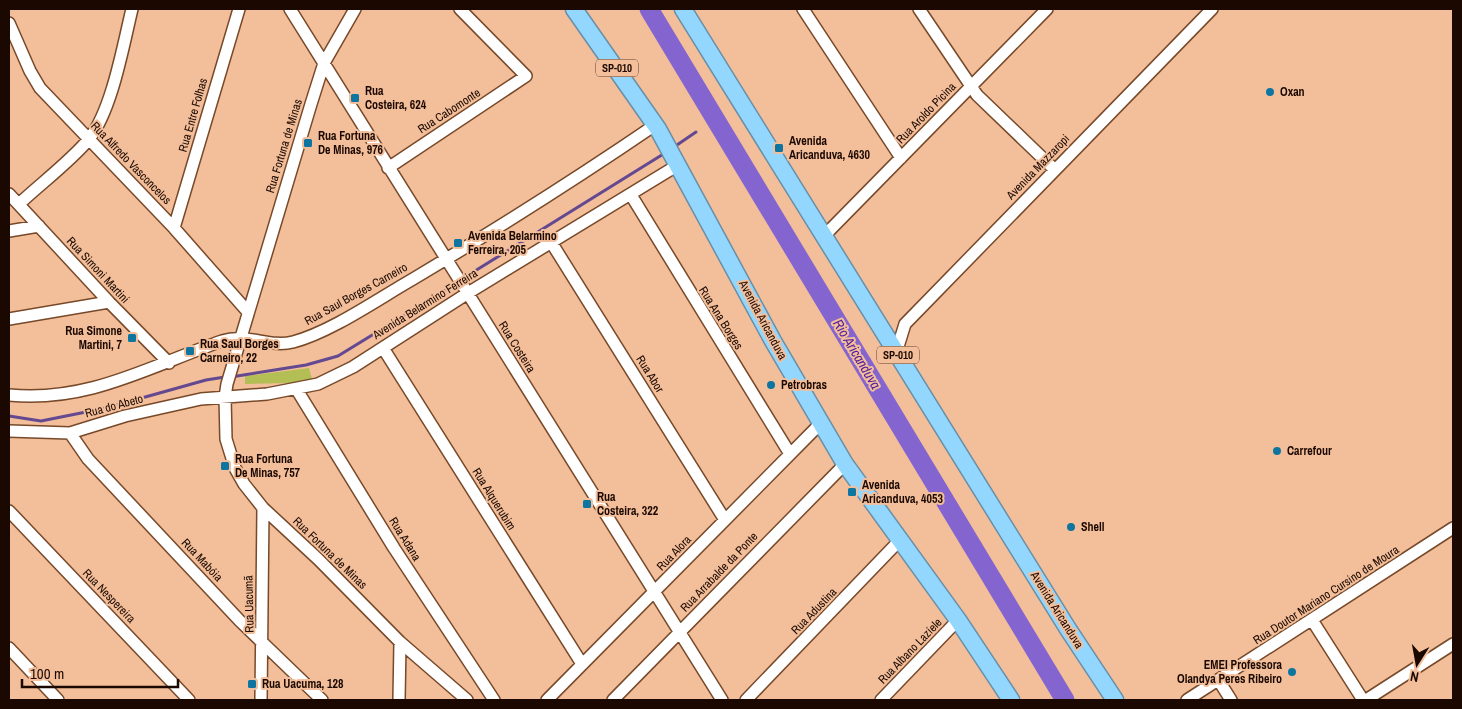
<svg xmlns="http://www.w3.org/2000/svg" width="1462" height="709" font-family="'Archivo Narrow',sans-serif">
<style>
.green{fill:#b3be55}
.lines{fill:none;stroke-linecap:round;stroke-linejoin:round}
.stream{stroke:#644991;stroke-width:3}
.river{stroke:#8465cf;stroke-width:19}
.minor-casing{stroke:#774929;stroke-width:14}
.highway-casing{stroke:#698fa6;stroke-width:19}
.minor{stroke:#fff;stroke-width:11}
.highway{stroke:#93d7ff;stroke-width:16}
.poi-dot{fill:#0e75a1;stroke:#f3be9a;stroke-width:2}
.labels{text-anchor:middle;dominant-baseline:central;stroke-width:4;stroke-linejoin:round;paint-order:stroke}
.shield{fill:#f3be9a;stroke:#5c3f2f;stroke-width:1}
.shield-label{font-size:11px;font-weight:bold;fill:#1b0901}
.poi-label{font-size:12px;font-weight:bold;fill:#1b0901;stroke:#f3be9a;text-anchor:start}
.street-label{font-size:12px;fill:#1b0901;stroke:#f3be9a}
.water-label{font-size:14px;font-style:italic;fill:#521d9e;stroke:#f3be9a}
</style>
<rect width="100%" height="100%" fill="#f3be9a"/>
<path class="green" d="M309 368 312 379 289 383 245 384V376Z"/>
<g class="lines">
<path class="stream" d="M674 147 696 132
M462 279 665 153
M231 377 306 365 338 356 457 283
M9 416 41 421 106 408 206 380 225 377"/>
<path class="river" d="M649 9 1065 700"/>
<g class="minor-casing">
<path id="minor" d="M290 9 722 700
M355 9 324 63 311 104 227 384 225 397 226 439 235 468 244 484 263 508 318 559 400 642 467 700
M803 9 901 158
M919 9 977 95 1055 170
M9 23 30 71 40 88 174 228 248 312
M388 168 526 76 460 9
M9 194 109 302 169 363
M631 195 790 454
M19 204C39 185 72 160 89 139 112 110 123 46 132 9
M174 228 239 9
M9 231 39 226
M824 236 1047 9
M551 242 725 520
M9 319 109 302
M383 348 582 664
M896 353 905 324 1212 9
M297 390 394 548 494 700
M9 395C88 403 150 366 222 341 248 333 269 348 293 342 331 332 378 299 413 279 495 230 576 179 655 125
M9 431 70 433 125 416 201 399 267 394 318 384 353 367 468 293 678 165
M70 433 88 459 240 621 322 700
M9 511 189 700
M1312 620 1363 700
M9 648 58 700
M1219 681 1231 700
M261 700 263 508
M399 700 400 642
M547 700 820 424
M613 700 845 464
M746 700 900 540
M881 700 958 620
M1187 700 1453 528
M1366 700 1453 644"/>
</g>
<g class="highway-casing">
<path id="highway" d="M574 9 658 129 773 341 845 464 958 620 1011 700
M683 9 1068 629 1115 700"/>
</g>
<use href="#minor" class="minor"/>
<use href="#highway" class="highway"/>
</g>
<g class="poi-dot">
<circle cx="1270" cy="92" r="5"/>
<rect x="350" y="93" width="10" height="10" rx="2.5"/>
<rect x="303" y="138" width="10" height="10" rx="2.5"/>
<rect x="774" y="143" width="10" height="10" rx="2.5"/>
<rect x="453" y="238" width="10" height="10" rx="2.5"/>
<rect x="127" y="333" width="10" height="10" rx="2.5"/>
<rect x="185" y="346" width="10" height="10" rx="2.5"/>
<circle cx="771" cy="385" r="5"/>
<circle cx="1277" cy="451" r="5"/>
<rect x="220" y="461" width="10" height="10" rx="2.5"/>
<rect x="847" y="487" width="10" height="10" rx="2.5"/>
<rect x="582" y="499" width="10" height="10" rx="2.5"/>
<circle cx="1071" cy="527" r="5"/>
<circle cx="1292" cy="672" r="5"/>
<rect x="247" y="679" width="10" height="10" rx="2.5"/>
</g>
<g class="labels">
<g class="shield">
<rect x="596" y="59.5" width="42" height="17" rx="4"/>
<rect x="877" y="346.5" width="42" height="17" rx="4"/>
</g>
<g class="shield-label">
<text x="617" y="68">SP-010</text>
<text x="898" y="355">SP-010</text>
</g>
<g class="poi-label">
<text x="365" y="91">Rua<tspan x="365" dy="14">Costeira, 624</tspan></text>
<text x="1280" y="92">Oxan</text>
<text x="318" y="136">Rua Fortuna<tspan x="318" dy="14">De Minas, 976</tspan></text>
<text x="789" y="141">Avenida<tspan x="789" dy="14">Aricanduva, 4630</tspan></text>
<text x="468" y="236">Avenida Belarmino<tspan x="468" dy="14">Ferreira, 205</tspan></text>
<text x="122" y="331" text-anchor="end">Rua Simone<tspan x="122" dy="14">Martini, 7</tspan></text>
<text x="200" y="344">Rua Saul Borges<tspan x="200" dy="14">Carneiro, 22</tspan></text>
<text x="781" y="385">Petrobras</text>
<text x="1287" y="451">Carrefour</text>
<text x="235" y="459">Rua Fortuna<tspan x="235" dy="14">De Minas, 757</tspan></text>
<text x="862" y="485">Avenida<tspan x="862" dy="14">Aricanduva, 4053</tspan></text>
<text x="597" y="497">Rua<tspan x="597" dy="14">Costeira, 322</tspan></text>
<text x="1081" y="527">Shell</text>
<text x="1282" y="665" text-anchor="end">EMEI Professora<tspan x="1282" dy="14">Olandya Peres Ribeiro</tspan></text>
<text x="262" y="684">Rua Uacuma, 128</text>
</g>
<g class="street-label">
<text transform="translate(449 111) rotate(-33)">Rua Cabomonte</text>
<text transform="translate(926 113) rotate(-46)">Rua Aroldo Picina</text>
<text transform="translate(193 115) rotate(-74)">Rua Entre Folhas</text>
<text transform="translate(284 146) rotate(-73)">Rua Fortuna de Minas</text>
<text transform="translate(131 163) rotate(46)">Rua Alfredo Vasconcelos</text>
<text transform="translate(1038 167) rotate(-46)">Avenida Mazzaropi</text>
<text transform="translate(98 270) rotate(47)">Rua Simoni Martini</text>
<text transform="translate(356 294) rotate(-29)">Rua Saul Borges Carneiro</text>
<text transform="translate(425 304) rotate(-32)">Avenida Belarmino Ferreira</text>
<text transform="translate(721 318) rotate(58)">Rua Ana Borges</text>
<text transform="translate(763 320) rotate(62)">Avenida Aricanduva</text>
<text transform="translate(517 347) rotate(58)">Rua Costeira</text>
<text transform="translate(650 374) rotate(58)">Rua Abor</text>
<text transform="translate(114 406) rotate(-15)">Rua do Abeto</text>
<text transform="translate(494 499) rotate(58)">Rua Alquerubim</text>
<text transform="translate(405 539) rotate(58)">Rua Adana</text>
<text transform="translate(330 553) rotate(44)">Rua Fortuna de Minas</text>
<text transform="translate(674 553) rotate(-46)">Rua Alora</text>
<text transform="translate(202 560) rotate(47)">Rua Mabóia</text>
<text transform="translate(719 572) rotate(-46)">Rua Arrabalde da Ponte</text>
<text transform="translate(1326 595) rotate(-33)">Rua Doutor Mariano Cursino de Moura</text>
<text transform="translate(109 596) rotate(46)">Rua Nespereira</text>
<text transform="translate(249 604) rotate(-91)">Rua Uacumã</text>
<text transform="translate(1057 610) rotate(58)">Avenida Aricanduva</text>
<text transform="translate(814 611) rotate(-46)">Rua Adustina</text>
<text transform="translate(910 651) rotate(-46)">Rua Albano Lazíele</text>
</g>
<g class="water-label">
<text transform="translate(857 354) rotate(59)">Rio Aricanduva</text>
</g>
</g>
<rect width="1462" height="709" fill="none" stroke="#1b0901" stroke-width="20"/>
<g transform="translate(1417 664) rotate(191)" stroke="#f3be9a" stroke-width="4" paint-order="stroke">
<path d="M0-4L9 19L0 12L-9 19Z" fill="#1b0901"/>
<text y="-8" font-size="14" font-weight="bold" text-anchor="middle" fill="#1b0901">N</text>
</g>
<path d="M22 679v8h156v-8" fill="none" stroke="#1b0901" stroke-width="2.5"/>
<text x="30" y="679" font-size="15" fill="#1b0901" stroke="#f3be9a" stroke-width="4" paint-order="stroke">100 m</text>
</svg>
